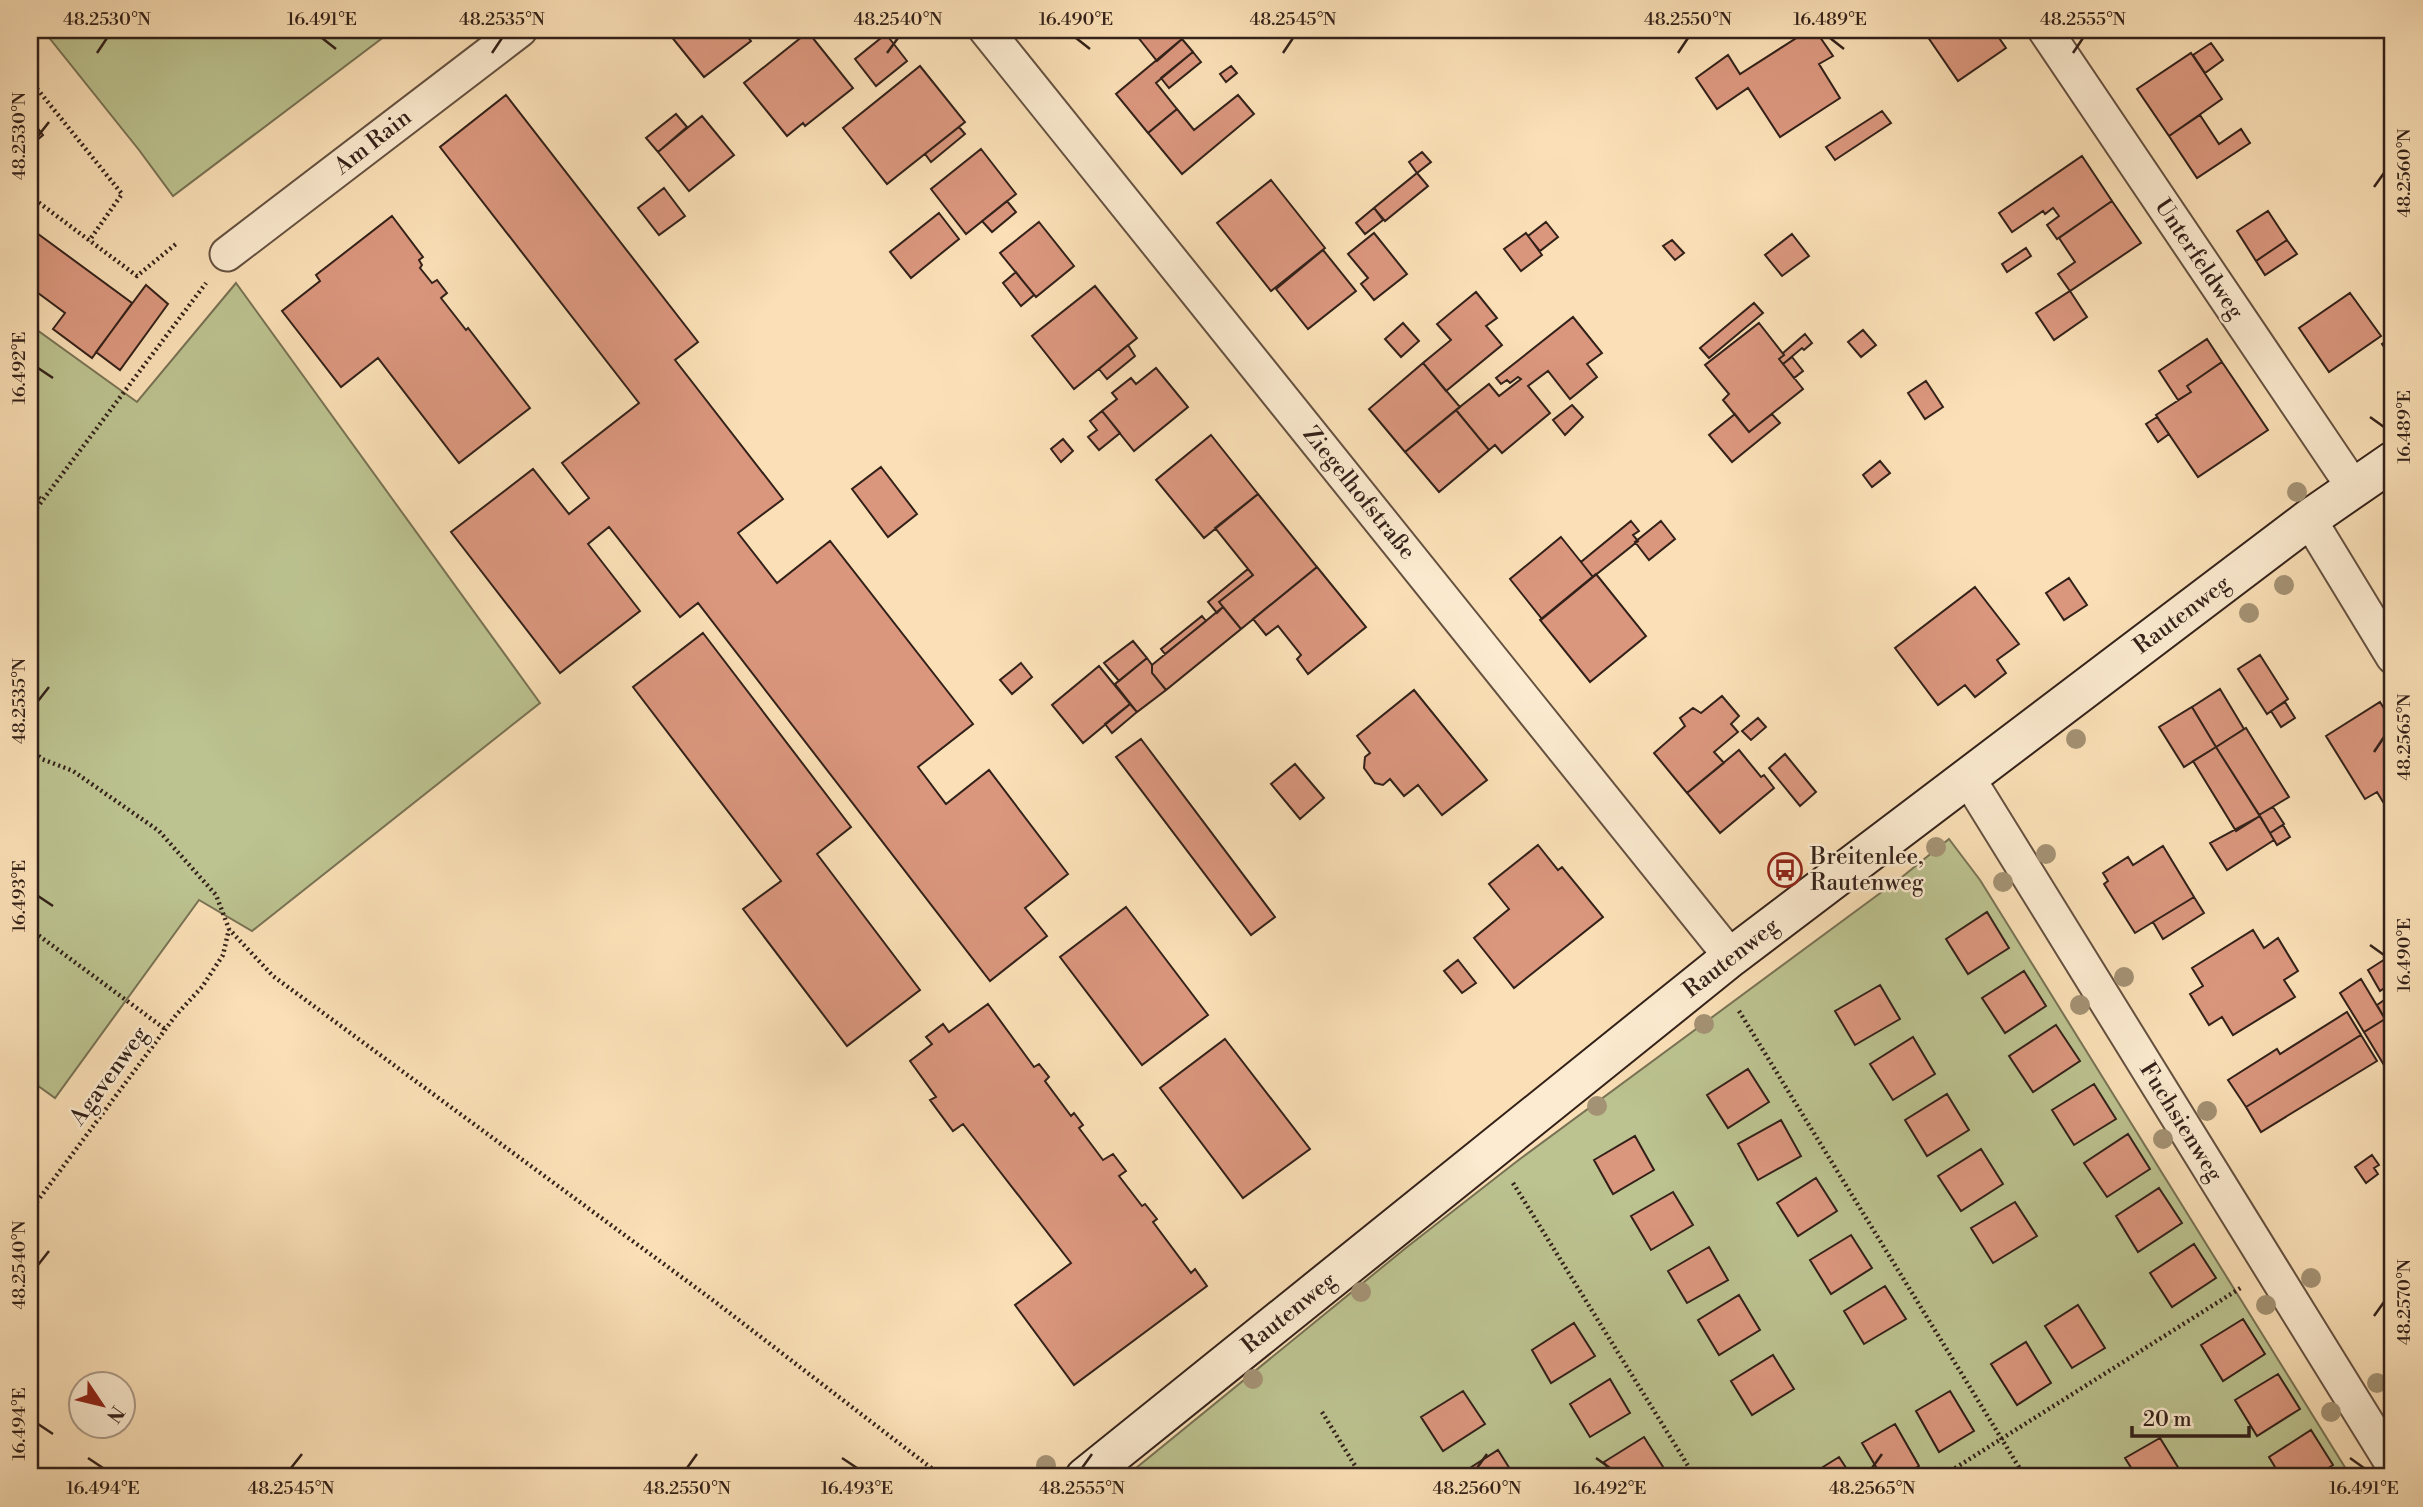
<svg xmlns="http://www.w3.org/2000/svg" width="2423" height="1507" font-family="'Libre Bodoni',serif">
<style>
.green{fill:#bcc390;stroke:#787254;stroke-width:2}
.building{fill:#db977e;stroke:#332119;stroke-width:2}
.lines{fill:none;stroke-linecap:round;stroke-linejoin:round}
.street-casing{stroke:#655140;stroke-width:37}
.secondary-casing{stroke:#332119;stroke-width:42}
.path{stroke:#332119;stroke-width:4.5;stroke-dasharray:2 3.5;stroke-linecap:butt}
.street{stroke:#fcebd0;stroke-width:33}
.secondary{stroke:#fcebd0;stroke-width:38}
.tree{fill:#a49274}
.ticks{fill:none;stroke:#332119;stroke-width:2.5}
.labels{text-anchor:middle;dominant-baseline:central;stroke-width:5;stroke-linejoin:round;paint-order:stroke}
.street-label{font-size:23px;fill:#332119;stroke:#fcebd0}
.poi-label{font-size:23px;fill:#332119;stroke:#fcebd0;text-anchor:start}
.neatline{fill:none;stroke:#332119;stroke-width:2.5}
.ticks-label{font-size:18px;text-anchor:middle;fill:#332119}
</style>
<rect width="100%" height="100%" fill="#fbe0b7"/>
<filter id="stains"><feTurbulence type="fractalNoise" baseFrequency=".00286" numOctaves="4"/><feColorMatrix values="0 0 0 0 .2 0 0 0 0 .09 0 0 0 0 .02 0 0 0 .5 -.17"/></filter>
<radialGradient id="worn" r=".72"><stop offset=".6" stop-color="#630" stop-opacity="0"/><stop offset="1" stop-color="#630" stop-opacity=".3"/></radialGradient>
<path class="green" d="M43 30H393L173 196 139 150Z
M236 283 540 703 252 931 199 900 55 1098 30 1080V325L137 402Z
M1949 839 1980 880 2351 1477H1125L1407 1247 1516 1162 1902 877Z"/>
<path class="building" d="M666 30H742L751 41 704 77Z
M1145 30H1175L1182 39 1157 61 1137 36Z
M1809 30H1815L1833 56 1819 64 1840 98 1780 137 1748 88 1717 109 1696 78 1728 55 1740 74Z
M1923 30H1998L2000 33 1997 35 2006 48 1958 81Z
M2378 30H2393V43L2389 46Z
M808 32 853 88 805 126 803 123 787 136 744 83Z
M886 34 907 61 876 86 855 59Z
M1182 39 1193 52 1156 83 1177 109 1148 133 1116 94Z
M2211 43 2223 60 2205 73 2193 55Z
M1193 52 1201 62 1169 88 1161 78Z
M2191 53 2222 99 2169 136 2137 89Z
M920 66 965 122 887 184 843 128Z
M1231 66 1237 73 1226 82 1220 74Z
M506 95 698 342 675 360 783 499 738 533 777 583 830 541 973 724 918 767 946 804 989 770 1068 874 1025 908 1047 936 990 981 698 603 680 617 609 527 588 544 640 611 560 673 451 532 533 469 569 514 589 498 562 463 639 403 440 147Z
M1238 95 1254 114 1182 174 1148 133 1177 109 1194 130Z
M1882 111 1891 123 1835 160 1826 147Z
M676 114 687 127 658 152 646 138Z
M2200 115 2219 144 2241 129 2250 143 2197 178 2169 136Z
M702 116 734 155 689 191 658 152Z
M30 118 43 135 30 146Z
M959 127 965 134 931 162 925 154Z
M981 149 1016 194 966 234 931 189Z
M1422 152 1431 162 1417 173 1409 162Z
M2082 156 2112 201 2057 239 2047 225 2059 216 2053 208 2045 214 2043 211 2012 232 1999 213Z
M1417 173 1428 186 1385 221 1374 208Z
M1271 180 1325 248 1271 291 1217 223Z
M664 188 685 216 659 235 638 208Z
M1007 201 1016 212 992 232 982 221Z
M2112 201 2141 243 2070 291 2058 274 2075 262 2059 238Z
M1374 208 1383 220 1365 234 1356 223Z
M2268 211 2287 240 2256 261 2237 231Z
M939 213 959 239 911 278 890 252Z
M392 216 423 257 419 260 422 265 420 268 432 283 437 280 447 293 441 298 466 330 468 328 530 408 459 463 378 358 341 387 282 311 320 281 316 275Z
M1039 222 1074 266 1036 297 1000 253Z
M1546 222 1558 237 1540 251 1528 236Z
M30 228 132 303 92 358 53 329 65 313 30 287Z
M1374 233 1407 274 1374 300 1361 284 1368 278 1348 254Z
M1526 233 1542 255 1521 271 1504 249Z
M1792 234 1809 256 1782 276 1765 255Z
M1672 240 1684 253 1675 260 1663 246Z
M2287 240 2297 254 2265 275 2256 261Z
M2026 248 2031 256 2007 272 2002 264Z
M1323 250 1356 291 1308 329 1276 289Z
M1016 272 1034 295 1021 306 1003 283Z
M146 285 168 304 120 370 96 352Z
M1095 286 1137 338 1074 389 1032 336Z
M2070 291 2087 317 2054 340 2036 313Z
M1476 292 1497 318 1486 326 1502 345 1446 391 1423 363 1451 340 1437 324Z
M2350 293 2381 336 2329 372 2299 328Z
M1754 303 1763 313 1709 358 1700 348Z
M1573 317 1602 353 1587 364 1597 377 1570 399 1548 371 1528 386 1550 413 1502 453 1495 445 1489 450 1456 410 1489 384 1499 396 1521 379 1518 377 1510 383 1507 380 1501 384 1496 378Z
M1403 323 1419 341 1401 357 1385 339Z
M1759 323 1784 355 1779 359 1803 389 1749 432 1723 400 1729 394 1705 365Z
M1863 330 1876 345 1861 357 1848 342Z
M1805 334 1812 343 1804 350 1802 348 1783 364 1779 359 1784 355 1783 353Z
M2393 336V360L2382 344Z
M2207 339 2222 362 2187 386 2191 392 2178 400 2159 371Z
M1128 345 1135 356 1107 379 1099 369Z
M1792 357 1803 371 1794 378 1783 364Z
M2222 362 2268 430 2198 477 2156 415 2191 392 2187 386Z
M1423 363 1460 407 1405 452 1369 409Z
M1156 368 1188 407 1134 451 1102 411 1117 399 1112 393 1131 378 1136 384Z
M1926 381 1943 407 1925 419 1908 393Z
M1572 405 1583 417 1565 435 1553 420Z
M1456 410 1489 450 1439 492 1405 452Z
M1102 411 1120 433 1099 450 1088 437 1097 430 1090 421Z
M1735 414 1749 432 1772 414 1780 423 1732 462 1709 435Z
M2157 417 2169 434 2158 442 2146 424Z
M1211 435 1258 494 1204 538 1156 480Z
M1063 439 1073 451 1061 462 1051 449Z
M1880 461 1890 473 1872 487 1863 475Z
M881 467 917 514 888 537 852 489Z
M1258 494 1317 567 1241 629 1219 602 1253 575 1215 528Z
M1631 521 1639 531 1633 535 1638 541 1593 577 1581 562Z
M1661 521 1675 539 1649 560 1635 542Z
M1561 537 1593 577 1542 619 1510 579Z
M1317 567 1366 627 1308 674 1297 659 1301 655 1278 626 1266 635 1253 619Z
M1248 569 1253 575 1219 602 1223 607 1217 613 1208 602Z
M1596 574 1646 636 1590 682 1540 620Z
M2069 578 2087 605 2064 620 2046 593Z
M1975 587 2019 644 1997 660 2006 673 1975 697 1965 685 1938 705 1895 648Z
M1223 607 1241 629 1166 690 1152 673V665Z
M1202 616 1206 621 1165 654 1161 649Z
M703 633 851 827 817 854 920 990 847 1046 743 909 781 881 633 687Z
M1133 641 1147 658 1119 681 1104 663Z
M2260 655 2288 699 2267 714 2238 669Z
M1147 658 1152 665V673L1166 690 1137 712 1115 684Z
M1021 663 1032 677 1012 694 1000 680Z
M1099 666 1130 704 1083 743 1052 705Z
M2220 689 2244 729 2216 747 2192 707Z
M1414 690 1487 780 1442 815 1418 785 1404 796 1390 779 1383 785 1375 783 1364 768 1365 757 1370 753 1357 736Z
M1722 696 1739 716 1731 724 1738 732 1714 752 1724 763 1687 793 1654 753 1685 726 1680 718 1693 708 1701 713Z
M2285 702 2295 718 2281 727 2271 711Z
M2380 702 2393 723V796L2383 802 2377 792 2365 799 2326 736Z
M1130 704 1137 712 1112 733 1105 724Z
M2192 707 2216 747 2184 767 2159 727Z
M1758 718 1766 727 1751 740 1742 731Z
M2246 728 2289 797 2259 815 2216 747Z
M1141 739 1275 917 1251 935 1116 757Z
M2216 747 2260 816 2236 831 2193 761Z
M1739 750 1761 777 1764 775 1774 788 1720 833 1687 793Z
M1785 754 1816 792 1800 806 1769 768Z
M1295 764 1324 798 1300 819 1271 784Z
M2273 807 2284 824 2270 833 2259 815Z
M2260 816 2274 840 2227 870 2210 843Z
M2283 825 2290 837 2277 845 2270 833Z
M1538 845 1558 870 1562 867 1603 917 1514 988 1474 938 1509 909 1489 884Z
M2163 846 2194 897 2135 933 2104 884 2108 881 2103 873 2128 857 2133 865Z
M2194 897 2204 913 2163 939 2153 922Z
M1126 907 1208 1015 1142 1065 1060 957Z
M1987 912 2009 948 1968 974 1946 939Z
M2253 930 2264 948 2278 938 2298 971 2284 980 2295 997 2233 1035 2222 1017 2209 1025 2190 994 2203 986 2192 968Z
M2393 954V982L2380 991 2368 970Z
M1458 960 1476 983 1462 993 1444 971Z
M2024 971 2046 1006 2005 1033 1982 998Z
M2361 979 2385 1019 2364 1032 2340 993Z
M1880 985 1900 1019 1855 1045 1835 1011Z
M2393 994V1014L2385 1019 2377 1005Z
M988 1004 1034 1067 1039 1064 1049 1077 1045 1081 1071 1116 1074 1113 1083 1125 1079 1128 1103 1160 1113 1154 1126 1171 1119 1176 1142 1206 1145 1204 1157 1219 1153 1222 1191 1273 1195 1269 1207 1286 1074 1385 1015 1305 1071 1263 963 1124 953 1131 930 1100 936 1097 910 1061 932 1044 926 1037 943 1024 949 1032Z
M2347 1012 2361 1035 2246 1107 2228 1080 2277 1049 2280 1054Z
M2385 1019 2393 1031V1080L2364 1032Z
M2056 1025 2080 1061 2033 1092 2009 1056Z
M2361 1035 2377 1061 2261 1132 2246 1107Z
M1913 1037 1935 1074 1893 1100 1870 1064Z
M1225 1039 1310 1149 1243 1198 1160 1088Z
M1748 1069 1769 1102 1728 1128 1707 1095Z
M2094 1084 2116 1119 2074 1145 2052 1110Z
M1947 1094 1969 1130 1927 1156 1905 1120Z
M1781 1120 1801 1156 1758 1180 1738 1144Z
M2128 1134 2150 1169 2107 1197 2084 1163Z
M1635 1136 1654 1170 1613 1194 1594 1160Z
M1981 1149 2003 1184 1961 1211 1938 1176Z
M2372 1155 2379 1165 2374 1168 2378 1174 2366 1183 2355 1167Z
M1816 1178 1837 1211 1798 1236 1777 1203Z
M2159 1188 2182 1223 2138 1252 2116 1216Z
M1673 1192 1693 1225 1651 1250 1631 1216Z
M2015 1202 2037 1236 1993 1263 1971 1228Z
M1851 1235 1872 1268 1831 1294 1810 1260Z
M2194 1244 2216 1278 2172 1307 2150 1273Z
M1709 1247 1728 1280 1687 1303 1668 1271Z
M1885 1286 1906 1319 1864 1344 1844 1311Z
M1739 1295 1760 1330 1719 1355 1698 1320Z
M2078 1305 2105 1348 2072 1368 2045 1326Z
M2243 1319 2265 1354 2223 1381 2201 1345Z
M1574 1323 1595 1356 1551 1383 1532 1350Z
M2026 1342 2051 1383 2017 1405 1991 1364Z
M1773 1355 1794 1389 1752 1415 1731 1381Z
M2278 1374 2300 1409 2257 1436 2235 1400Z
M1610 1379 1630 1413 1590 1437 1570 1404Z
M1463 1391 1485 1424 1443 1451 1421 1417Z
M1950 1391 1974 1431 1939 1452 1916 1411Z
M1895 1424 1919 1466 1900 1477H1882L1862 1443Z
M2311 1430 2333 1465 2314 1477H2281L2269 1457Z
M1644 1437 1665 1470 1654 1477H1613L1604 1462Z
M2160 1438 2184 1477H2137L2125 1458Z
M1498 1450 1515 1477H1456Z
M1839 1457 1852 1477H1807Z"/>
<g class="lines">
<g class="street-casing">
<path id="street" d="M986 30 1731 957
M2045 30 2354 488
M227 254 520 30
M2309 519 2393 657
M1968 778 2393 1465"/>
</g>
<g class="secondary-casing">
<path id="secondary" d="M1085 1477 1731 957 2309 519 2393 461"/>
</g>
<path class="path" d="M30 80 122 194 89 241
M30 196 137 276 176 244
M30 491 42 500
M30 517 206 283
M30 749 42 759 73 771 159 831 216 895 229 929 273 976 714 1301 943 1477
M30 929 165 1029
M1739 1011 2025 1477
M1513 1183 1695 1477
M30 1211 176 1015 202 987 223 955 229 929
M1322 1412 1362 1477
M1941 1477 2242 1287"/>
<use href="#street" class="street"/>
<use href="#secondary" class="secondary"/>
</g>
<g class="tree">
<circle cx="2297" cy="492" r="10"/>
<circle cx="2284" cy="585" r="10"/>
<circle cx="2249" cy="613" r="10"/>
<circle cx="2076" cy="739" r="10"/>
<circle cx="1936" cy="847" r="10"/>
<circle cx="2046" cy="854" r="10"/>
<circle cx="2003" cy="882" r="10"/>
<circle cx="2124" cy="977" r="10"/>
<circle cx="2080" cy="1005" r="10"/>
<circle cx="1704" cy="1024" r="10"/>
<circle cx="1597" cy="1106" r="10"/>
<circle cx="2207" cy="1111" r="10"/>
<circle cx="2163" cy="1139" r="10"/>
<circle cx="2311" cy="1278" r="10"/>
<circle cx="1361" cy="1292" r="10"/>
<circle cx="2266" cy="1305" r="10"/>
<circle cx="1253" cy="1379" r="10"/>
<circle cx="2377" cy="1383" r="10"/>
<circle cx="2331" cy="1412" r="10"/>
<circle cx="1046" cy="1465" r="10"/>
</g>
<path class="ticks" d="M322 38 336 49M1076 38 1090 49M1830 38 1844 49M97 53 107 38M492 53 502 38M887 53 898 38M1283 53 1293 38M1678 53 1688 38M2073 53 2083 38M38 136 49 122M2374 187 2384 173M38 368 53 378M2370 417 2384 427M38 701 49 687M2374 752 2384 737M38 896 53 906M2370 945 2384 955M38 1265 49 1251M2374 1316 2384 1302M38 1424 53 1434M88 1458 103 1468M842 1458 857 1468M1596 1458 1610 1468M2350 1458 2364 1468M291 1468 302 1454M687 1468 697 1454M1082 1468 1092 1454M1477 1468 1487 1454M1872 1468 1882 1454"/>
<defs>
<g id="bus-ring" transform="scale(1.75)"><circle r="9.5" fill="#fcebd0" stroke="#8f2418" stroke-width="1.5"/><path d="M-5-6H5V4H4V6H2V4H-2V6H-4V4H-5ZM-3.5-4V0h7V-4ZM-3.5 1.2v1.5H-2V1.2ZM2 1.2v1.5H3.5V1.2Z" fill="#8f2418"/></g>
</defs>
<g fill-rule="evenodd">
<use href="#bus-ring" x="1785" y="870"/>
</g>
<g class="labels">
<g class="street-label">
<text transform="translate(373 142) rotate(-38)">Am Rain</text>
<text transform="translate(2199 259) rotate(56)">Unterfeldweg</text>
<text transform="translate(1359 493) rotate(51)">Ziegelhofstraße</text>
<text transform="translate(2182 615) rotate(-37)">Rautenweg</text>
<text transform="translate(1731 958) rotate(-38)">Rautenweg</text>
<text transform="translate(109 1076) rotate(-54)">Agavenweg</text>
<text transform="translate(2181 1122) rotate(58)">Fuchsienweg</text>
<text transform="translate(1289 1313) rotate(-39)">Rautenweg</text>
</g>
<g class="poi-label">
<text x="1810" y="857">Breitenlee,<tspan x="1810" dy="26">Rautenweg</tspan></text>
</g>
</g>
<rect width="2423" height="1507" fill="none" stroke="#fbe0b7" stroke-width="77"/>
<g transform="translate(102 1405) rotate(125)"><circle r="33" fill="#fcebd0" stroke="#ac9a87" stroke-width="2"/>
<path d="M0-5L12 26L0 18L-12 26Z" fill="#8f2418"/>
<text y="-10" font-size="19" font-weight="bold" text-anchor="middle" fill="#332119">N</text>
</g>
<path d="M2132 1426v10h117v-10" fill="none" stroke="#332119" stroke-width="3.5"/>
<text x="2143" y="1426" font-size="21" fill="#332119" stroke="#fcebd0" stroke-width="5" paint-order="stroke">20 m</text>
<rect x="38" y="38" width="2346" height="1430" class="neatline"/>
<g class="ticks-label">
<text x="107" y="25">48.2530°N</text>
<text x="322" y="25">16.491°E</text>
<text x="502" y="25">48.2535°N</text>
<text x="898" y="25">48.2540°N</text>
<text x="1076" y="25">16.490°E</text>
<text x="1293" y="25">48.2545°N</text>
<text x="1688" y="25">48.2550°N</text>
<text x="1830" y="25">16.489°E</text>
<text x="2083" y="25">48.2555°N</text>
<text transform="translate(19 136) rotate(-90)" y="6">48.2530°N</text>
<text transform="translate(2404 173) rotate(-90)" y="6">48.2560°N</text>
<text transform="translate(19 368) rotate(-90)" y="6">16.492°E</text>
<text transform="translate(2404 427) rotate(-90)" y="6">16.489°E</text>
<text transform="translate(19 701) rotate(-90)" y="6">48.2535°N</text>
<text transform="translate(2404 737) rotate(-90)" y="6">48.2565°N</text>
<text transform="translate(19 896) rotate(-90)" y="6">16.493°E</text>
<text transform="translate(2404 955) rotate(-90)" y="6">16.490°E</text>
<text transform="translate(19 1265) rotate(-90)" y="6">48.2540°N</text>
<text transform="translate(2404 1302) rotate(-90)" y="6">48.2570°N</text>
<text transform="translate(19 1424) rotate(-90)" y="6">16.494°E</text>
<text x="103" y="1494">16.494°E</text>
<text x="291" y="1494">48.2545°N</text>
<text x="687" y="1494">48.2550°N</text>
<text x="857" y="1494">16.493°E</text>
<text x="1082" y="1494">48.2555°N</text>
<text x="1477" y="1494">48.2560°N</text>
<text x="1610" y="1494">16.492°E</text>
<text x="1872" y="1494">48.2565°N</text>
<text x="2364" y="1494">16.491°E</text>
</g>
<rect width="100%" height="100%" filter="url(#stains)"/>
<rect width="100%" height="100%" fill="url(#worn)"/>
</svg>
